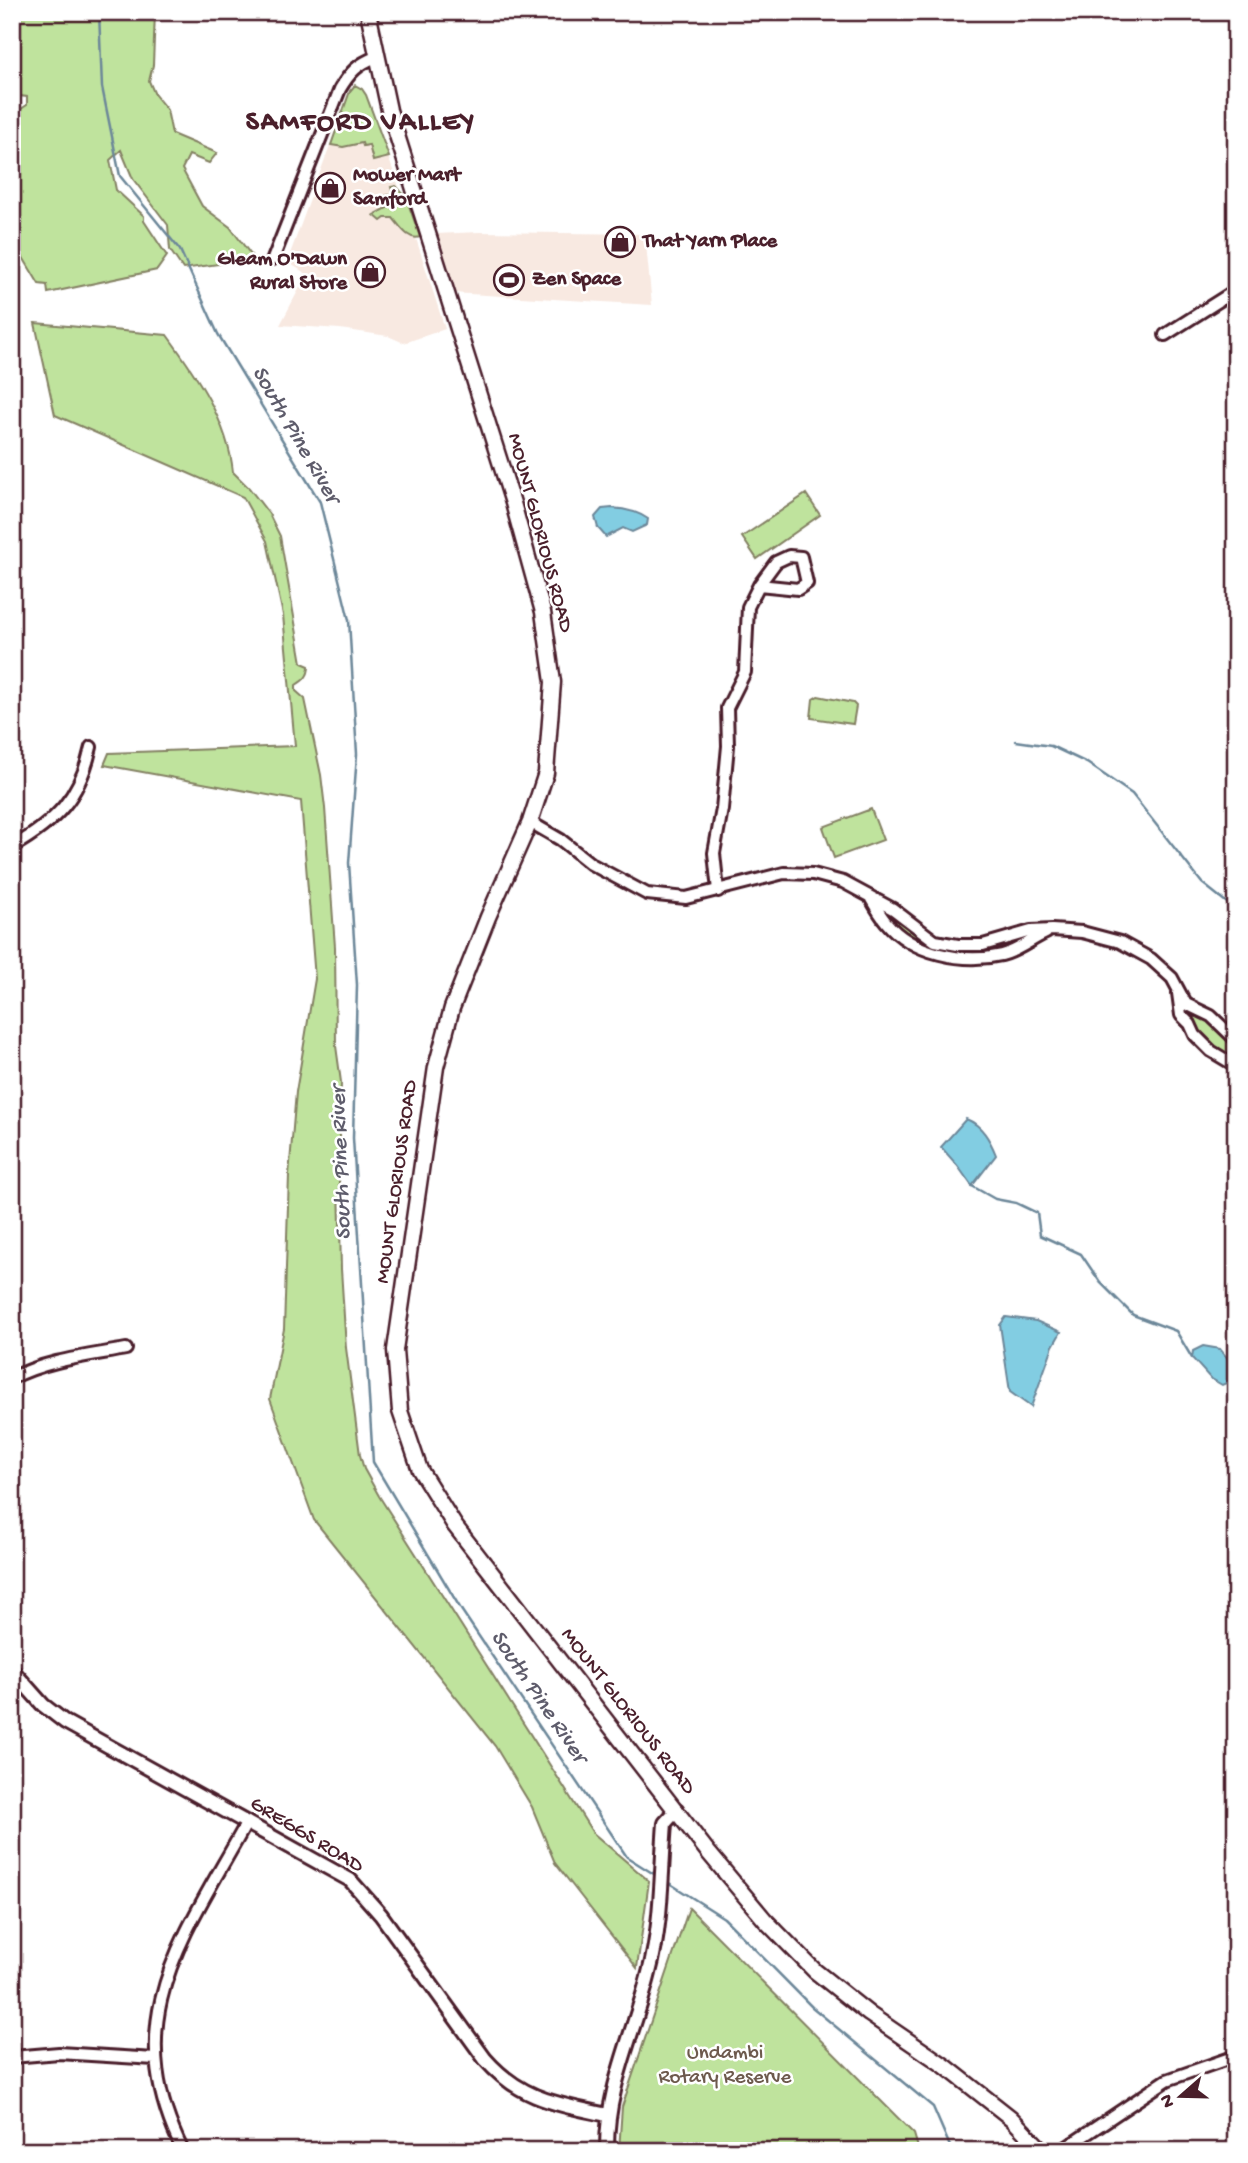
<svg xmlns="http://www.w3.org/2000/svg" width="1248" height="2163" font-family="'Gochi Hand',sans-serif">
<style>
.built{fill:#f8e9e1}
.green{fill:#bfe39d;stroke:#848164;stroke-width:2}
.water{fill:#82cde2;stroke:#6c8799;stroke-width:2}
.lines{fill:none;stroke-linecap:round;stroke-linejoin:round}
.stream{stroke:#6c8799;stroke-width:2.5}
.minor-casing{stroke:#4a1f2b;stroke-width:16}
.tertiary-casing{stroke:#4a1f2b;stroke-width:18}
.secondary-casing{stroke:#4a1f2b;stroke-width:19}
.minor{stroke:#fff;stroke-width:10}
.tertiary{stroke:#fff;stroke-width:12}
.secondary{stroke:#fff;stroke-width:14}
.labels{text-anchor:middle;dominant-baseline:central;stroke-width:5;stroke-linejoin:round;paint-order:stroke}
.poi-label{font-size:21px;font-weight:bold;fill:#4a1f2b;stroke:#fff;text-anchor:start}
.street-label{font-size:21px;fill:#4a1f2b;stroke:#fff}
.park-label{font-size:21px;fill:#6d5a4d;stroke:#fff}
.water-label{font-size:23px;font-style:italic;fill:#5e5c6b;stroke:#fff}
.district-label{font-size:28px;font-weight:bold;letter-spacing:2px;fill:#4a1f2b;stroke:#fff}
</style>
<rect width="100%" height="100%" fill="#fff"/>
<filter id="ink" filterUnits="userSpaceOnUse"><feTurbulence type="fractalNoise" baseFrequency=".0143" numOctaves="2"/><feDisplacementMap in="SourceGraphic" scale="14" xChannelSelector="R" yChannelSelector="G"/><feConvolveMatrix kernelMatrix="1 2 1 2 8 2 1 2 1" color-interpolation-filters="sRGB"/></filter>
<g filter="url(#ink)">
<path class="built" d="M355 85 362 89 366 95 404 201 445 329 404 343 388 336 340 329 280 325 307 274 287 262 350 91Z
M479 232 645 234 652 305 453 293 436 234Z"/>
<path class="green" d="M12 12H155L153 65 149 81 155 95 167 110 172 134 217 153 209 163 189 155 182 169 202 206 230 227 254 259 183 269 170 250 168 225 133 179 121 150 110 160 116 190 144 216V221L167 256 157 270 48 293 47 285 39 284 12 239V130L15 128 12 115 27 105V97L12 95V28L18 23 12 21Z
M355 85 362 89 366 95 389 157 373 161 369 145 363 146 362 143 343 147 331 145 350 91Z
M396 186 406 197 420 237C408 241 400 226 393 218H385L381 221 374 215 389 207 387 200 381 197 393 194 391 187Z
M35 323 167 335C197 376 228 422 233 472L249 488 269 514 280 536 302 663 309 666C309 676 304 680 296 685V691L305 699 321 775 325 808 335 947 336 1046 341 1082 339 1183 341 1269 346 1348 360 1455 364 1469 379 1496 593 1833 649 1881 637 1968 555 1863 532 1807 495 1746 314 1520 270 1399 284 1329 289 1175 296 1092 315 979 301 801 104 765 109 753 295 746 283 615 267 541 243 497 55 415Z
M806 494 820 515 757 559 742 537Z
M818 696 853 703 856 706 853 724 811 718 813 699Z
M871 809 883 840 834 858 823 827Z
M876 908 893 909 935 941 958 945 1052 930 984 957 920 947Z
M1179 991 1236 1040V1066L1211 1051 1181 1015Z
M689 1908 914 2134 919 2151H619L622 2107Z"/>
<path class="water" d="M612 508C625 509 637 511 648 519L647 525 632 532 623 528 606 537 598 528 595 517 602 509Z
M966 1119C982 1125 990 1140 996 1155L972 1186 957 1165 941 1147Z
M1006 1317 1036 1321 1061 1332 1053 1346 1031 1407 1010 1392 1000 1325Z
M1203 1346 1220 1349 1234 1366 1233 1380 1222 1385 1210 1378 1192 1358 1193 1351Z"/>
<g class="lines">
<path class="stream" d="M99 12 102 87 120 176 180 250 218 334 320 502 349 620 357 754 349 863 357 985 353 1138 373 1462 462 1611 627 1857 657 1876
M1016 741 1051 746 1087 763 1132 794 1202 883 1236 910
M972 1186 995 1199 1016 1203 1037 1213 1040 1235 1081 1254 1100 1282 1133 1315 1176 1331 1192 1358
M666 1881 724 1918 812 2007 933 2107 952 2151"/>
<g class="minor-casing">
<path id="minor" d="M273 259 340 89C350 72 358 64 376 57
M1165 335 1236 290
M530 822 561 840 591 864 647 894 686 898 784 873 813 874 843 882 893 909 935 941 958 945H983L1031 931 1052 930 1082 932 1120 942 1151 959 1172 978 1186 1004 1211 1016 1236 1040
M12 847C56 822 80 797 91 747
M718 891 714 853 722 809 728 746 727 708 745 672 748 607 759 585 776 562 789 556 801 557 807 583 798 589 759 585
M871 899C875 906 880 915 886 922 912 954 963 964 1002 955 1018 951 1032 939 1046 933
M1178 993 1181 1015 1190 1024 1195 1035 1211 1051 1236 1066
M12 1378C47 1360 88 1356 126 1349
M12 2057 59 2053 155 2059
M183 2151C117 2018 184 1937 247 1822
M1061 2151 1167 2080 1236 2056"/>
</g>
<g class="tertiary-casing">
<path id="tertiary" d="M12 1670 43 1705 65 1722 350 1880 381 1915 485 2059C521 2100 557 2104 608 2115
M607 2151C606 2087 634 2034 649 1973 662 1925 661 1873 665 1823L677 1810"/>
</g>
<g class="secondary-casing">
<path id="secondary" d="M368 12 389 110 513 503 543 612 553 682 546 773 530 822 488 917 452 1008 436 1067 395 1350 400 1411 420 1470 455 1526 708 1852 765 1920 815 1971 869 2014 945 2066 1011 2118 1043 2151"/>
</g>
<use href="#minor" class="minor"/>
<use href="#tertiary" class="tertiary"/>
<use href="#secondary" class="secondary"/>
</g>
</g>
<defs>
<g id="shop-ring" transform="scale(1.575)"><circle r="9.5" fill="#fff" stroke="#4a1f2b" stroke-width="1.5"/><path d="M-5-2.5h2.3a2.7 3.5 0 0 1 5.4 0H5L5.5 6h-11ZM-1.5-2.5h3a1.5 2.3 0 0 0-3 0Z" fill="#4a1f2b"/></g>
<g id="stadium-ring" transform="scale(1.575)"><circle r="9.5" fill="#fff" stroke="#4a1f2b" stroke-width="1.5"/><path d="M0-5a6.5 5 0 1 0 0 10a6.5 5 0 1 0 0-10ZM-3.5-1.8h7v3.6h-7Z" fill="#4a1f2b"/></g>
</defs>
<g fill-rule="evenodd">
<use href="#shop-ring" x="330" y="188"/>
<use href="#shop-ring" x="620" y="242"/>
<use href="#shop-ring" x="370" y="272"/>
<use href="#stadium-ring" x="509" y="280"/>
</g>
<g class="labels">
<g class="poi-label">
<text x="353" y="176">Mower Mart<tspan x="353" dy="24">Samford</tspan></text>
<text x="643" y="242">That Yarn Place</text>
<text x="347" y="260" text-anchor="end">Gleam O'Dawn<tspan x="347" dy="24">Rural Store</tspan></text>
<text x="532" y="280">Zen Space</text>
</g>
<g class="street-label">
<text transform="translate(539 533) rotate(75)">MOUNT GLORIOUS ROAD</text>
<text transform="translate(398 1182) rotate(-82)">MOUNT GLORIOUS ROAD</text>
<text transform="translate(627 1712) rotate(52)">MOUNT GLORIOUS ROAD</text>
<text transform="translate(306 1836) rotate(31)">GREGGS ROAD</text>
</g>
<g class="park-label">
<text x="725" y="2054">Undambi<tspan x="725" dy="24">Rotary Reserve</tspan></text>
</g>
<g class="water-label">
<text transform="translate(295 435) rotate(60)">South Pine River</text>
<text transform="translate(342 1163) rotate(-92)">South Pine River</text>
<text transform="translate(538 1697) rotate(56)">South Pine River</text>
</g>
<g class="district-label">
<text x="361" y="123">SAMFORD VALLEY</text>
</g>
</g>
<rect width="1248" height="2163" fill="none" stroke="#fff" stroke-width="42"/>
<rect x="21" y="21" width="1206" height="2121" fill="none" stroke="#4a1f2b" stroke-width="2.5" filter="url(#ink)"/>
<g transform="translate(1181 2096) rotate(250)" stroke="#ffffff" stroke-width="5" paint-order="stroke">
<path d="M0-5L12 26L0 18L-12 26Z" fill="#4a1f2b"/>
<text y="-10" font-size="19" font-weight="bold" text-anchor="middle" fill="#4a1f2b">N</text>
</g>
</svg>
